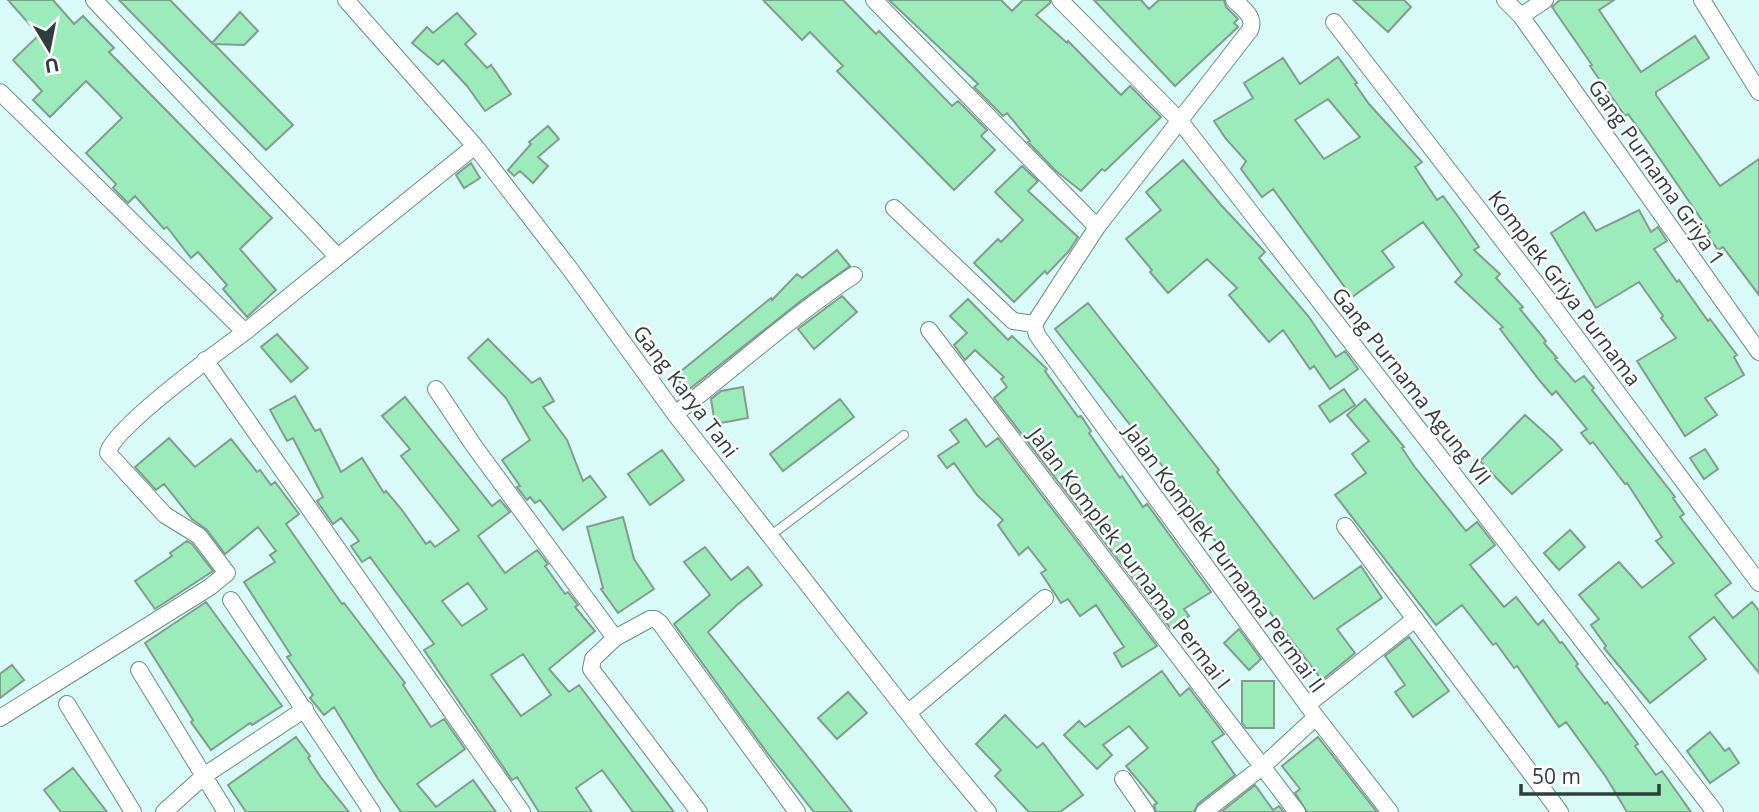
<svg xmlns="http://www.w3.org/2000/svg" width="1759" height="812" font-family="'Open Sans',sans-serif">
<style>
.building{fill:#9cecbb;stroke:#839c8c;stroke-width:2;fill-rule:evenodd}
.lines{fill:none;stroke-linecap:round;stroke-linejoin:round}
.service-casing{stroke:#6b8c88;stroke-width:10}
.minor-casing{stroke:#6b8c88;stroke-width:18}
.service{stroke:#fff;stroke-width:8}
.minor{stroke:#fff;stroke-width:16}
.labels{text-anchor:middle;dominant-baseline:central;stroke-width:5;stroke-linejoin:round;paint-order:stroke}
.street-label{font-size:21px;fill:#2f3d3b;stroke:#fff}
</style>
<rect width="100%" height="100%" fill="#d8fbf7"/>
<path class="building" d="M8 0H53L74 24 83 16 114 48 109 52 272 218 240 249 276 290 247 317 223 289 227 285 198 252 191 258 167 227 164 229 135 196 128 203 113 188 116 184 86 153 122 118 99 94 86 81 50 117 33 100 42 91 13 60 39 35Z
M119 0H170L212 43 240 12 258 31 244 45 214 44 293 125 266 150Z
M763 0H843L876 34 879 31 952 106 958 101 987 130 981 136 995 150 954 190 837 71 843 66 810 32 802 40Z
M889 0H1001L1012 11 1023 0H1050V3L1036 15 1067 43 1068 41 1121 95 1130 86 1161 117 1105 171 1102 169 1081 191 1056 171 1028 142 1030 141 1007 113 1003 116 974 87 978 84Z
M1094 0H1141L1149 9 1159 0H1224L1226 7 1238 19 1234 23 1238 27 1175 86Z
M1353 0H1404L1411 7 1388 32Z
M1560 0H1614L1599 10 1641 72 1695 36 1709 58 1656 92V95L1720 186 1759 159V295L1723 247 1718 250 1707 234 1710 232 1649 143 1628 114 1625 116 1590 66 1592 65 1552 7Z
M457 13 476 34 465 44 487 68 491 65 511 94 485 111 467 86 443 60 438 65 412 43 427 27 433 33Z
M1338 57 1357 83 1355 84 1369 104 1422 162 1415 167 1437 200 1443 196 1457 215 1479 247 1474 250 1500 274 1496 278 1523 307 1520 309 1546 341 1544 343 1557 358 1555 359 1575 382 1584 376 1594 388 1592 390 1675 497 1673 498 1684 514 1680 517 1731 583 1715 595 1733 618 1752 602 1759 611V673L1714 617 1689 637 1706 659 1650 703 1604 648 1606 646 1591 625 1599 619 1579 595 1619 562 1642 588 1674 563 1656 541 1662 537 1627 483 1625 484 1593 442 1590 444 1581 433 1587 429 1556 391 1552 395 1540 381 1500 329 1503 327 1455 282 1462 275 1423 222 1382 251 1394 267 1352 297 1273 189 1262 197 1241 169 1246 161 1226 139 1214 121 1253 98 1244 83 1283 58 1300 84ZM1328 99 1360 137 1324 159 1295 120Z
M548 126 559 139 538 157 548 166 533 183 520 171 514 176 508 170 531 144 529 142Z
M1183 160 1221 205 1265 252 1259 258 1309 317 1336 357 1345 351 1358 369 1330 389 1314 366 1310 369 1283 330 1269 342 1229 295 1237 288 1207 259 1168 293 1150 272 1152 270 1126 239 1161 210 1146 192Z
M471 163 480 178 464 188 456 175Z
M1022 166 1038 181 1028 191 1078 237 1069 251 1047 274 1045 271 1014 302 974 263 998 239 1001 242 1023 220 995 192Z
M1639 210 1651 232 1658 227 1667 241 1654 249 1677 282 1679 280 1708 321 1710 319 1737 355 1734 357 1744 375 1705 398 1717 415 1685 436 1637 361 1676 338 1661 318 1663 316 1639 282 1596 308 1551 233 1584 212 1596 231Z
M837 250 850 266 802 300 687 391 675 376 771 298 772 300 797 274 802 278Z
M842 296 857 312 814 349 798 329Z
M968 299 1008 340 1012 336 1047 369 1045 371 1078 417 1081 416 1091 431 1089 433 1120 478 1122 476 1143 507 1147 504 1211 592 1184 609 1189 616 1171 629 994 398 1007 387 1001 379 1004 377 975 350 965 360 954 345 967 333 950 316Z
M1088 303 1219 470 1217 472 1314 599 1361 566 1382 598 1337 629 1355 653 1322 680 1193 512 1196 509 1055 329Z
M277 334 308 368 291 382 261 347Z
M488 339 532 383 540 378 554 401 543 407 567 440 583 481 590 476 606 497 563 530 540 500 535 503 530 497 527 500 517 487 520 486 502 460 530 440 506 398 468 358Z
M743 387 748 418 715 424 711 399 721 391Z
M1344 389 1355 405 1330 422 1319 406Z
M295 396 315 431 320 429 341 472 362 458 384 493 386 491 402 510 426 544 430 541 435 547 459 530 401 456 410 449 382 416 405 397 492 506 500 500 510 512 478 536 505 573 537 550 548 564 545 566 565 594 568 592 578 605 575 607 595 631 549 669 569 692 579 685 674 812H633L602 770 576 788 592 812H539L517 777 512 780 424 650 434 644 370 557 362 562 351 546 359 541 341 518 333 524 317 501 323 497 293 438 287 441 270 410ZM468 583 487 609 462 626 442 601ZM523 654 551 695 521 716 491 675Z
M840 399 854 417 783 471 770 454Z
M1365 399 1404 447 1402 448 1414 466 1466 531 1477 522 1495 545 1470 565 1504 607 1516 597 1538 625 1543 620 1560 643 1562 642 1578 664 1576 666 1605 704 1607 702 1638 744 1635 746 1656 775 1662 771 1691 812H1627L1606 777 1566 722 1559 727 1517 666 1514 668 1496 643 1493 645 1462 605 1436 625 1335 495 1366 473 1352 454 1369 441 1347 415Z
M1525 415 1553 440 1562 450 1512 494 1480 461Z
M966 419 986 447 998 438 1157 646 1122 667 1114 653 1124 647 1096 605 1080 616 1068 599 1061 603 1041 573 1046 570 1028 547 1019 555 998 525 1003 520 977 495 954 463 947 468 938 456 959 442 950 430Z
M169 438 195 467 231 439 257 472 260 470 271 485 275 482 299 514 286 524 342 604 344 603 405 683 403 685 431 727 444 719 465 749 417 784 436 807 473 780 496 812H401L378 779 334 707 324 715 310 698 313 695 287 657 291 655 244 582 275 562 270 555 276 551 258 527 225 554 207 530 192 519 164 484 156 490 135 467Z
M1705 449 1718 469 1704 479 1690 458Z
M662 450 684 480 650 505 628 474Z
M623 517 634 559 654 589 618 613 601 589 603 588 587 527Z
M1570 530 1585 547 1559 570 1544 553Z
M187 541 192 544 213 571 155 609 135 581 172 556 170 553Z
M705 547 731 580 748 567 762 585 737 605 708 632 852 812H814L768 754 674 624 710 595 684 562Z
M206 602 282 706 252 725 250 723 211 750 191 722 193 720 145 643Z
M1239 629 1261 659 1249 670 1224 643Z
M1409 637 1449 691 1413 717 1395 692 1405 685 1385 656Z
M12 665 24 680 0 698V674Z
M1162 671 1180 696 1189 688 1224 734 1212 742 1235 775 1198 804 1194 812H1156L1154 805 1157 803 1126 766 1148 748 1129 726 1103 745 1112 755 1097 769 1064 735 1079 721 1085 727Z
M1242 681H1274V728H1246L1242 723Z
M848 692 867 713 837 739 818 718Z
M1005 715 1037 748 1043 743 1083 795 1060 812H1029L995 776 1001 770 976 744Z
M1710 732 1725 751 1729 748 1739 763 1710 783 1687 751Z
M296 737 310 756 308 758 322 779 349 812H246L228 785Z
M1318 737 1377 812H1307L1295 793 1300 789 1282 766Z
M73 768 107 812H61L44 790Z
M1255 785 1273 810 1279 806 1284 812H1221Z"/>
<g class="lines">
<g class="service-casing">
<path id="service" d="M770 536 904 435"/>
</g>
<g class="minor-casing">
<path id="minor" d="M94 0 337 256
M346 0 475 146 570 269 675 414 939 753 988 812
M874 0 1097 227
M1060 0 1180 121 1715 812
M1505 0 1521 16 1759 352
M1702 0 1759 92
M1521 16 1545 0
M1334 22 1535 282 1759 583
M0 92 245 332
M894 208 1013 321 1034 324
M1034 324 1037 335 1316 717 1390 812
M1034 324 1097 227 1250 30C1256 17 1243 9 1234 0
M929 330 1297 812
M205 360 522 812
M436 389 474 446 615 638 593 659 591 669 699 812
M675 414C735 368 791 317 854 275
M1345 526 1560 812
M231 600 372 812
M615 638 650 619H655L660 623 797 812
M139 670 226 812
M67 704 133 812
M1307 705 1415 619
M908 713 1045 598
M0 718 210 587 227 573 199 536 165 515 108 453C108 432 223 348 245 332L475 146
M1123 779 1146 812
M164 812 205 775 305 709
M1204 812 1262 767 1316 717"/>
</g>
<use href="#service" class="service"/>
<use href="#minor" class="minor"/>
</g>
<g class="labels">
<g class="street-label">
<text transform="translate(1657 172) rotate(55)">Gang Purnama Griya 1</text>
<text transform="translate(1565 288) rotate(53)">Komplek Griya Purnama</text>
<text transform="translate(1412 386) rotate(52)">Gang Purnama Agung VII</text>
<text transform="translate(686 391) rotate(53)">Gang Karya Tani</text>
<text transform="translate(1130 558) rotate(53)">Jalan Komplek Purnama Permai I</text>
<text transform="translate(1225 558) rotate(54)">Jalan Komplek Purnama Permai II</text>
</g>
</g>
<g transform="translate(49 49) rotate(170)" stroke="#ffffff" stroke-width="5" paint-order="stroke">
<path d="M0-5L12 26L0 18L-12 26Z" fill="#2f3d3b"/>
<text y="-10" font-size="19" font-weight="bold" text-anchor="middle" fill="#2f3d3b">U</text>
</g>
<path d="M1521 784v10h138v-10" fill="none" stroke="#2f3d3b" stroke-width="3.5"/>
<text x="1532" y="784" font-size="21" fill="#2f3d3b" stroke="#ffffff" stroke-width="5" paint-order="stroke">50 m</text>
</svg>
